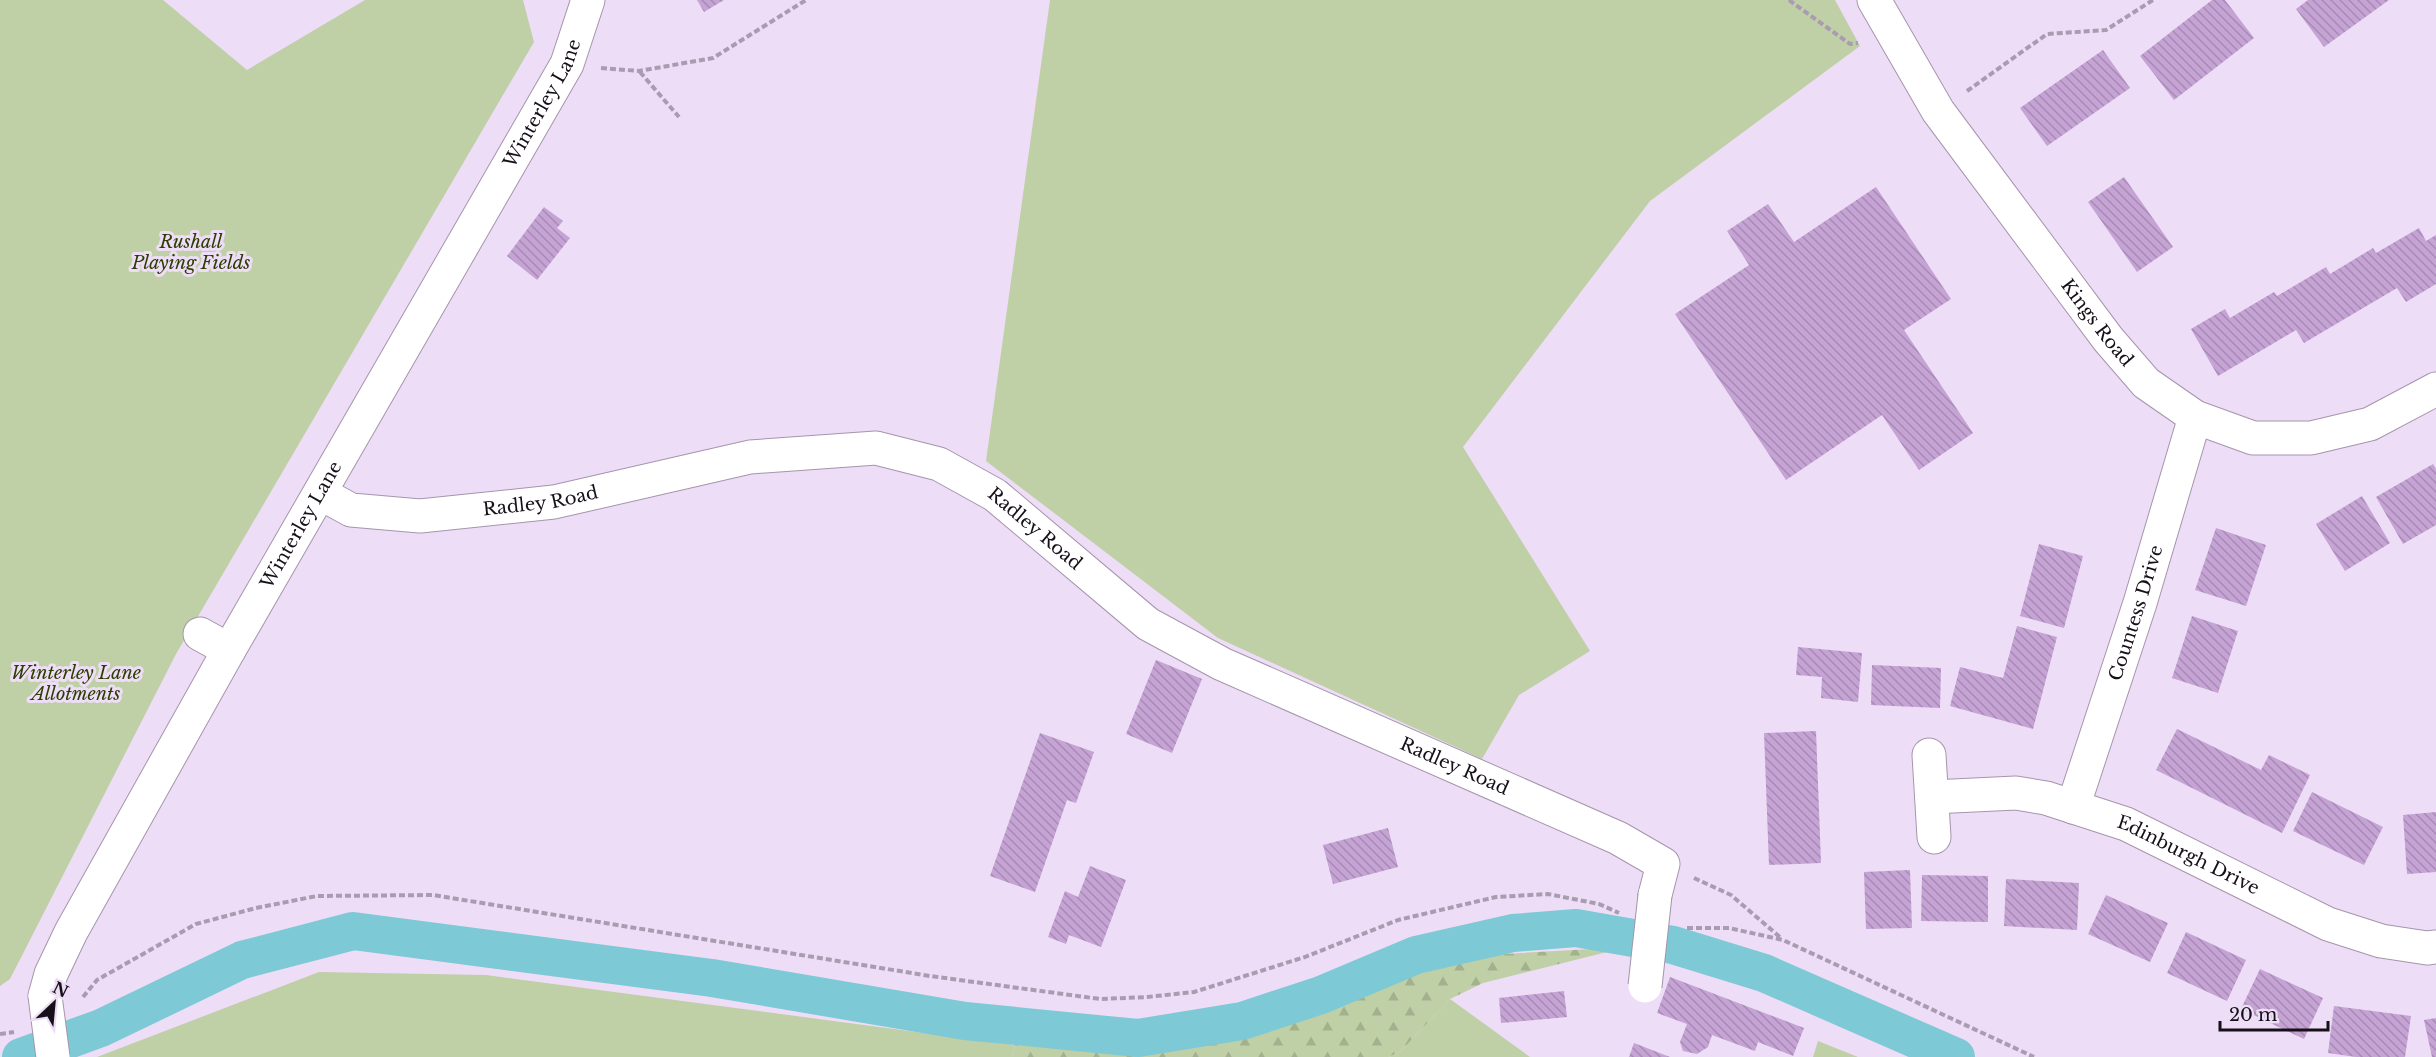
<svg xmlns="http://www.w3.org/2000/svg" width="2436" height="1057" font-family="'Libre Baskerville',serif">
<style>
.green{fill:#bfcfa6}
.forest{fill:url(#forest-firs)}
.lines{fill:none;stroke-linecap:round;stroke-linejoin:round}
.canal{stroke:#7dc9d5;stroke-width:38}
.building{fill:url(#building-back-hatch)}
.minor-casing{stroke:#a595ac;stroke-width:35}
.path{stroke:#aa9cb0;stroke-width:4;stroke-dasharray:6 3;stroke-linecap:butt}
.minor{stroke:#fff;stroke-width:33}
.minor-bridge-casing{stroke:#a595ac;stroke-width:35;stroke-linecap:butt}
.minor-bridge{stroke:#fff;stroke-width:33}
.labels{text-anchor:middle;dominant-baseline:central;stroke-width:6;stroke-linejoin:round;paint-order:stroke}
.street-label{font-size:18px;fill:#161019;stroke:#eeddf6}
.park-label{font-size:18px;font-style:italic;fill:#2c3d00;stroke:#eeddf6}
</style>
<defs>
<pattern id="forest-firs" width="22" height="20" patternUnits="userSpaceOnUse" patternTransform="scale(1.5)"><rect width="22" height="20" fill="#bfcfa6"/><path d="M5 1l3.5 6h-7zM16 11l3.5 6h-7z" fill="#a3b18e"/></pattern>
<pattern id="building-back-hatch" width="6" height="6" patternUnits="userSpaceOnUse" patternTransform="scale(1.5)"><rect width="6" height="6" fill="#c5a3d4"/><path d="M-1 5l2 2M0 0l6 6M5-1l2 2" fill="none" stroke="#a88bb5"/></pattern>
</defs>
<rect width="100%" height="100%" fill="#eeddf6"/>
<path class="green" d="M0 0H163L247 70 365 0H523L534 42 176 654 10 979 0 986Z
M1050 0H1835L1860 46 1650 201 1463 447 1590 651 1519 695 1482 759 1218 638 986 461Z
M319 972 486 975 1015 1045 1012 1057H97Z
M1450 999 1530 1057H1389L1401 1051Z
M1818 1041 1858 1057H1813Z"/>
<path class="forest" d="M1627 947 1483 983 1450 999 1401 1051 1389 1057H1012L1015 1045 1147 1050 1237 1038 1432 958Z"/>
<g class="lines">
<path class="canal" d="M21 1057 101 1028 242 960 353 931 712 978 965 1021 1138 1038 1242 1021 1321 995 1416 955 1513 933 1576 928 1673 945 1764 973 1956 1057"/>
</g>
<path class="building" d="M697 0H724L704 12Z
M2212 0H2225L2254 38 2174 100 2140 56Z
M2308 0H2389L2324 47 2296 9Z
M2103 50 2130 88 2047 146 2020 108Z
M2124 177 2173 247 2137 272 2088 202Z
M1876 187 1951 299 1904 330 1973 433 1919 470 1882 415 1786 480 1675 314 1749 265 1727 231 1768 204 1794 242Z
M544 207 563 221 557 228 570 238 537 280 507 256Z
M2419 228 2426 241 2436 235V284L2406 302 2397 288 2304 343 2296 330 2218 376 2191 329 2225 309 2230 318 2274 292 2277 296 2326 267 2330 274 2373 248 2376 253Z
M2433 464 2436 469V525L2403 544 2376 497Z
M2362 496 2390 543 2345 571 2316 524Z
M2216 528 2266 545 2246 606 2195 590Z
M2039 544 2083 556 2064 628 2020 616Z
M2192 616 2238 631 2218 693 2172 678Z
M2017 626 2057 637 2033 729 1950 706 1960 667 2003 678Z
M1798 647 1862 653 1858 702 1821 698 1822 677 1796 675Z
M1156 660 1202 679 1172 753 1126 734Z
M1872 665 1941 668 1940 708 1871 705Z
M2177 729 2261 770 2269 755 2310 775 2282 833 2156 770Z
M1816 731 1821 863 1769 865 1764 733Z
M1040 733 1094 752 1076 803 1067 800 1035 892 990 876Z
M2312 792 2383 827 2364 865 2293 831Z
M2436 812V872L2407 874 2403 815Z
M1388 828 1398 867 1333 884 1323 845Z
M1090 866 1126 880 1101 947 1069 935 1066 944 1048 937 1065 891 1078 897Z
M1910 870 1912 928 1866 929 1864 872Z
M1922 875 1988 876V922L1921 921Z
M2006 879 2079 883 2077 930 2004 926Z
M2106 895 2168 923 2150 962 2088 934Z
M2186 932 2246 960 2227 1001 2167 973Z
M2260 969 2323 998 2304 1039 2241 1009Z
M1670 977 1804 1028 1793 1056 1758 1042 1755 1051 1712 1035 1708 1047 1697 1054 1683 1051 1680 1042 1687 1024 1657 1013Z
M1564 991 1567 1017 1501 1023 1499 998Z
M2334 1006 2411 1016 2405 1057H2356L2328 1053Z
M2436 1018V1057H2432L2424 1020Z
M1634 1043 1670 1057H1629Z"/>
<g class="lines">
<g class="minor-casing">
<g id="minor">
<path id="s1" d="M1874 0 1938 111 2108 339 2146 383 2195 417 2253 438H2311L2370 424 2436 389"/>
<path id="s2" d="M320 493 351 510 420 516 554 502 750 457 876 448 939 464 995 495 1148 624 1222 664 1618 838 1663 864 1655 895"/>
<path d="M200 634 229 650"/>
<path d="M1929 755 1934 837"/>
<path id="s3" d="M1932 797 2016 793 2046 798 2126 824 2328 924 2381 941 2427 948 2436 947"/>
<path id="s4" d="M2073 807 2140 603 2195 417"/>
<path id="s5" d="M45 996 51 974 71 932 229 650 567 64 588 0"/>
</g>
</g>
<path class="path" d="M1789 0 1850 44 1858 43
M601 68 639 71 713 58 806 0
M640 72 679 117
M1967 91 2047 34 2106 30 2153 0
M1694 878 1731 895 1781 938
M1687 928H1729L1783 940 2034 1057
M83 997 97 980 196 924 256 908 317 896 433 895 930 976 1100 999 1147 997 1194 992 1305 957 1398 920 1496 897 1548 894 1599 904 1619 913
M0 1034 14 1032"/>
<use href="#minor" class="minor"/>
<g class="minor-bridge-casing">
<path id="minor-bridge" d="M1645 986 1655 895
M45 996 53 1057"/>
</g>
<use href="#minor-bridge" class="minor-bridge"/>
</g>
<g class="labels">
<g class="street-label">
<text stroke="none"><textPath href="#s5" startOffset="1023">Winterley Lane</textPath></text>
<text stroke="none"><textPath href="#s1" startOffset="393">Kings Road</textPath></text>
<text stroke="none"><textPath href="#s2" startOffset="226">Radley Road</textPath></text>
<text stroke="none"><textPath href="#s5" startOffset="537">Winterley Lane</textPath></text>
<text stroke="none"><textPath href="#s2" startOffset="748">Radley Road</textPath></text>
<text stroke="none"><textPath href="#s4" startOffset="204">Countess Drive</textPath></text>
<text stroke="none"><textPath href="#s2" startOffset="1234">Radley Road</textPath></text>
<text stroke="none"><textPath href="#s3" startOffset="268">Edinburgh Drive</textPath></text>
</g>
<g class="park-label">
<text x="191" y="242">Rushall<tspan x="191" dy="21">Playing Fields</tspan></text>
<text x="76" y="673">Winterley Lane<tspan x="76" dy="21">Allotments</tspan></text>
</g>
</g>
<g transform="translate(54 1003) rotate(26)" stroke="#eeddf6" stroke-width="4.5" paint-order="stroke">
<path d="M0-4.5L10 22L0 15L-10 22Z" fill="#161019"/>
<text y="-9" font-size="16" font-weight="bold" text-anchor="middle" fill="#161019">N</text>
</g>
<path d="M2220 1021v9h108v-9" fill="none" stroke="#161019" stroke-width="3"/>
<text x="2229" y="1021" font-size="18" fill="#161019" stroke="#eeddf6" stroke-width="4.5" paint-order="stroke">20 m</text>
</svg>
